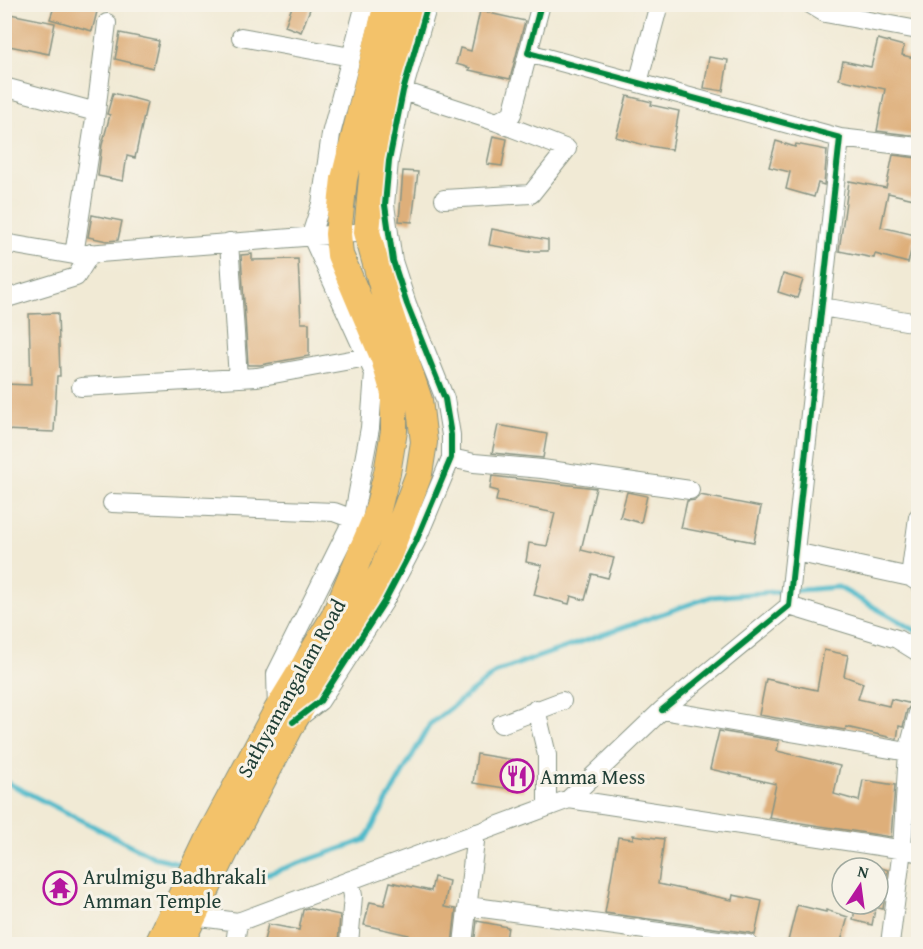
<svg xmlns="http://www.w3.org/2000/svg" width="923" height="949" font-family="'Gentium Book Plus',serif">
<style>
.lines{fill:none;stroke-linecap:round;stroke-linejoin:round}
.stream{stroke:#4ebaca;stroke-width:5}
.building{fill:#deaf7a}
.minor-casing{stroke:#889484;stroke-width:20}
.highway-casing{stroke:#889484;stroke-width:28}
.minor{stroke:#fff;stroke-width:18}
.highway{stroke:#f3c26a;stroke-width:26}
.cycleway-casing{stroke:#f7f3e8;stroke-width:10}
.cycleway{stroke:#00873e;stroke-width:6}
.labels{text-anchor:middle;dominant-baseline:central;stroke-width:6;stroke-linejoin:round;paint-order:stroke}
.street-label{font-size:21px;fill:#1f3d34;stroke:#f7f3e8}
.poi-label{font-size:21px;fill:#1f3d34;stroke:#f7f3e8;text-anchor:start}
</style>
<rect width="100%" height="100%" fill="#f7f3e8"/>
<filter id="ink" filterUnits="userSpaceOnUse"><feTurbulence type="fractalNoise" baseFrequency=".0167" numOctaves="2"/><feDisplacementMap in="SourceGraphic" scale="12" xChannelSelector="R" yChannelSelector="G"/><feConvolveMatrix kernelMatrix="1 2 1 2 8 2 1 2 1" color-interpolation-filters="sRGB"/></filter>
<filter id="wash" filterUnits="userSpaceOnUse"><feTurbulence type="fractalNoise" baseFrequency=".008" numOctaves="4" result="noise"/><feDisplacementMap in="SourceGraphic" scale="24" xChannelSelector="R" yChannelSelector="G"/><feGaussianBlur stdDeviation="1.35" result="paint"/><feColorMatrix in="noise" values="0 0 0 0 0 0 0 0 0 0 0 0 0 0 0 0 0 1.4 0 .05"/><feComposite in="paint" operator="in"/></filter>
<g filter="url(#wash)">
<rect width="100%" height="100%" fill="#f1ead5"/>
<g class="lines">
<path class="stream" d="M4 781 154 857 187 865
M223 874 248 881 365 840 430 724 498 671 710 597 838 587 918 632"/>
</g>
<g id="blocks">
<path class="building" d="M55 4H99L92 31 50 19Z
M293 4H312L301 32 285 26Z
M480 11 525 21 510 79 469 70 470 68 456 64 460 48 471 51Z
M10 14 55 23 49 54 4 45Z
M120 33 159 41 153 68 115 59Z
M878 39 904 46 902 55 918 59V136L877 131 885 89 839 79 843 61 871 67Z
M709 57 728 60 723 91 704 88Z
M113 93 147 102 135 158 127 156 123 181 98 176 102 145 110 115 107 114Z
M627 96 652 102 651 105 679 111 672 150 644 145 616 137Z
M493 136 507 139 502 166 487 164Z
M776 141 795 147 796 144 827 150 824 185 818 183 814 197 786 189 790 172 769 167Z
M893 155 918 158V200L888 193 881 227 915 235 908 263 875 254 874 258 839 251 849 181 886 188Z
M403 171 418 172 412 222 399 221Z
M92 215 122 221 118 240 107 241 88 237Z
M492 229 548 240V251H530V252L489 245Z
M252 254V260L298 259 301 323H309V356L260 365H248L241 255Z
M783 274 803 280 797 298 778 292Z
M58 313 60 376H57L54 432 4 430V384L31 385 29 314Z
M498 425 547 434 543 458 492 453Z
M492 476 596 488 581 550 614 558 608 578 592 574 585 600 571 596 569 604 534 595 542 565 526 562 529 543 547 546 555 513 496 501 498 491 490 489Z
M627 492 647 496 641 523 620 517Z
M700 495 761 507 754 542 681 528 687 501 695 500Z
M824 650 848 655 844 676 863 683 858 699 889 706 891 699 912 704 907 710 903 727 899 726 897 739 846 727 845 730 759 715 766 679 817 690Z
M719 731 779 741 777 751 840 766 834 794 859 801 863 780 895 785 891 837 769 818 776 784 710 769Z
M477 754 527 762 523 791 473 783Z
M633 835 664 839 658 884 732 900 733 895 762 901 755 935 750 933 605 913 618 837 633 839Z
M878 867 888 870 883 909 878 908Z
M434 877 449 881 444 907 456 909 452 945H408L409 935 364 925 370 902 384 905 390 882 431 891Z
M856 904H876L872 925 853 920Z
M797 905 826 912V910L848 917 840 945H787Z
M307 908 340 915 338 945H263L268 924 299 930 303 910Z
M477 921 508 927 505 945H474Z"/>
</g>
</g>
<g filter="url(#ink)">
<use href="#blocks" fill-opacity="0" stroke="#889484" stroke-width="1.5"/>
<g class="lines">
<g class="minor-casing">
<path id="minor" d="M541 4 528 53 840 138 789 606 662 710
M810 4 825 13 918 30
M241 37 351 57
M638 83 659 4
M4 87 96 112
M403 91 497 122 512 114 528 53
M840 138 918 147
M444 199 531 194 567 149 497 122
M229 242 238 378
M4 243 74 255 367 232
M74 255 96 112 107 23
M4 299 76 277 91 253
M822 307 918 323
M81 387 257 377 367 357
M451 458 474 463 542 469 690 490
M112 503 334 512 353 519
M795 552 910 577 918 582
M910 577 918 517
M789 606 897 639 918 652
M536 709 547 755V807
M277 710 276 674 353 519 370 428 374 373 311 235 321 204 331 134 365 4
M302 715 320 701 384 602 416 541 451 458V435L445 399 407 304 393 261 385 205 389 161 403 91 428 4
M501 724 562 701
M908 752 918 713
M569 799 662 710 908 752 902 849 890 944
M468 906 748 944
M183 911 193 916 238 922 235 944
M238 922 569 799 918 852
M349 944 353 896 350 880
M463 944 476 833"/>
</g>
<g class="highway-casing">
<path id="highway" d="M158 944 209 837 277 710 334 617 376 517 387 473 394 431V393L384 359 340 255 338 234 344 179 387 4
M180 944 228 846 293 722 383 570 419 474 424 442 419 400 388 307 367 232 375 145 411 4"/>
</g>
<use href="#minor" class="minor"/>
<use href="#highway" class="highway"/>
<g class="cycleway-casing">
<path id="cycleway" d="M541 4 528 53 840 138 789 606 662 710
M293 722 320 701 384 602 416 541 451 458V435L445 399 407 304 393 261 385 205 389 161 403 91 428 4"/>
</g>
<use href="#cycleway" class="cycleway"/>
</g>
</g>
<defs>
<g id="restaurant-ring" transform="scale(1.725)"><circle r="9.5" fill="#f7f3e8" stroke="#b5179e" stroke-width="1.5"/><path d="M-5-6h1v4h1v-4h1v4h1v-4h1v5L-1.5 .5V6h-2V.5L-5-1ZM5-6V6H3V1.5H1.5Q1.5-4 5-6Z" fill="#b5179e"/></g>
<g id="temple-ring" transform="scale(1.725)"><circle r="9.5" fill="#f7f3e8" stroke="#b5179e" stroke-width="1.5"/><path d="M0-6L5-2H3V0L6.5 2.5H4V6H1.5V3h-3V6H-4V2.5H-6.5L-3 0V-2H-5Z" fill="#b5179e"/></g>
</defs>
<g fill-rule="evenodd">
<use href="#restaurant-ring" x="517" y="776"/>
<use href="#temple-ring" x="60" y="888"/>
</g>
<g class="labels">
<g class="street-label">
<text transform="translate(291 688) rotate(-61)">Sathyamangalam Road</text>
</g>
<g class="poi-label">
<text x="540" y="776">Amma Mess</text>
<text x="83" y="876">Arulmigu Badhrakali<tspan x="83" dy="24">Amman Temple</tspan></text>
</g>
</g>
<rect width="923" height="949" fill="none" stroke="#f7f3e8" stroke-width="24"/>
<g transform="translate(860 886) rotate(13)"><circle r="28" fill="#f7f3e8" stroke="#a1aaa0" stroke-width="1.5"/>
<path d="M0-4.5L10 22L0 15L-10 22Z" fill="#b5179e"/>
<text y="-9" font-size="16" font-weight="bold" text-anchor="middle" fill="#1f3d34">N</text>
</g>
</svg>
